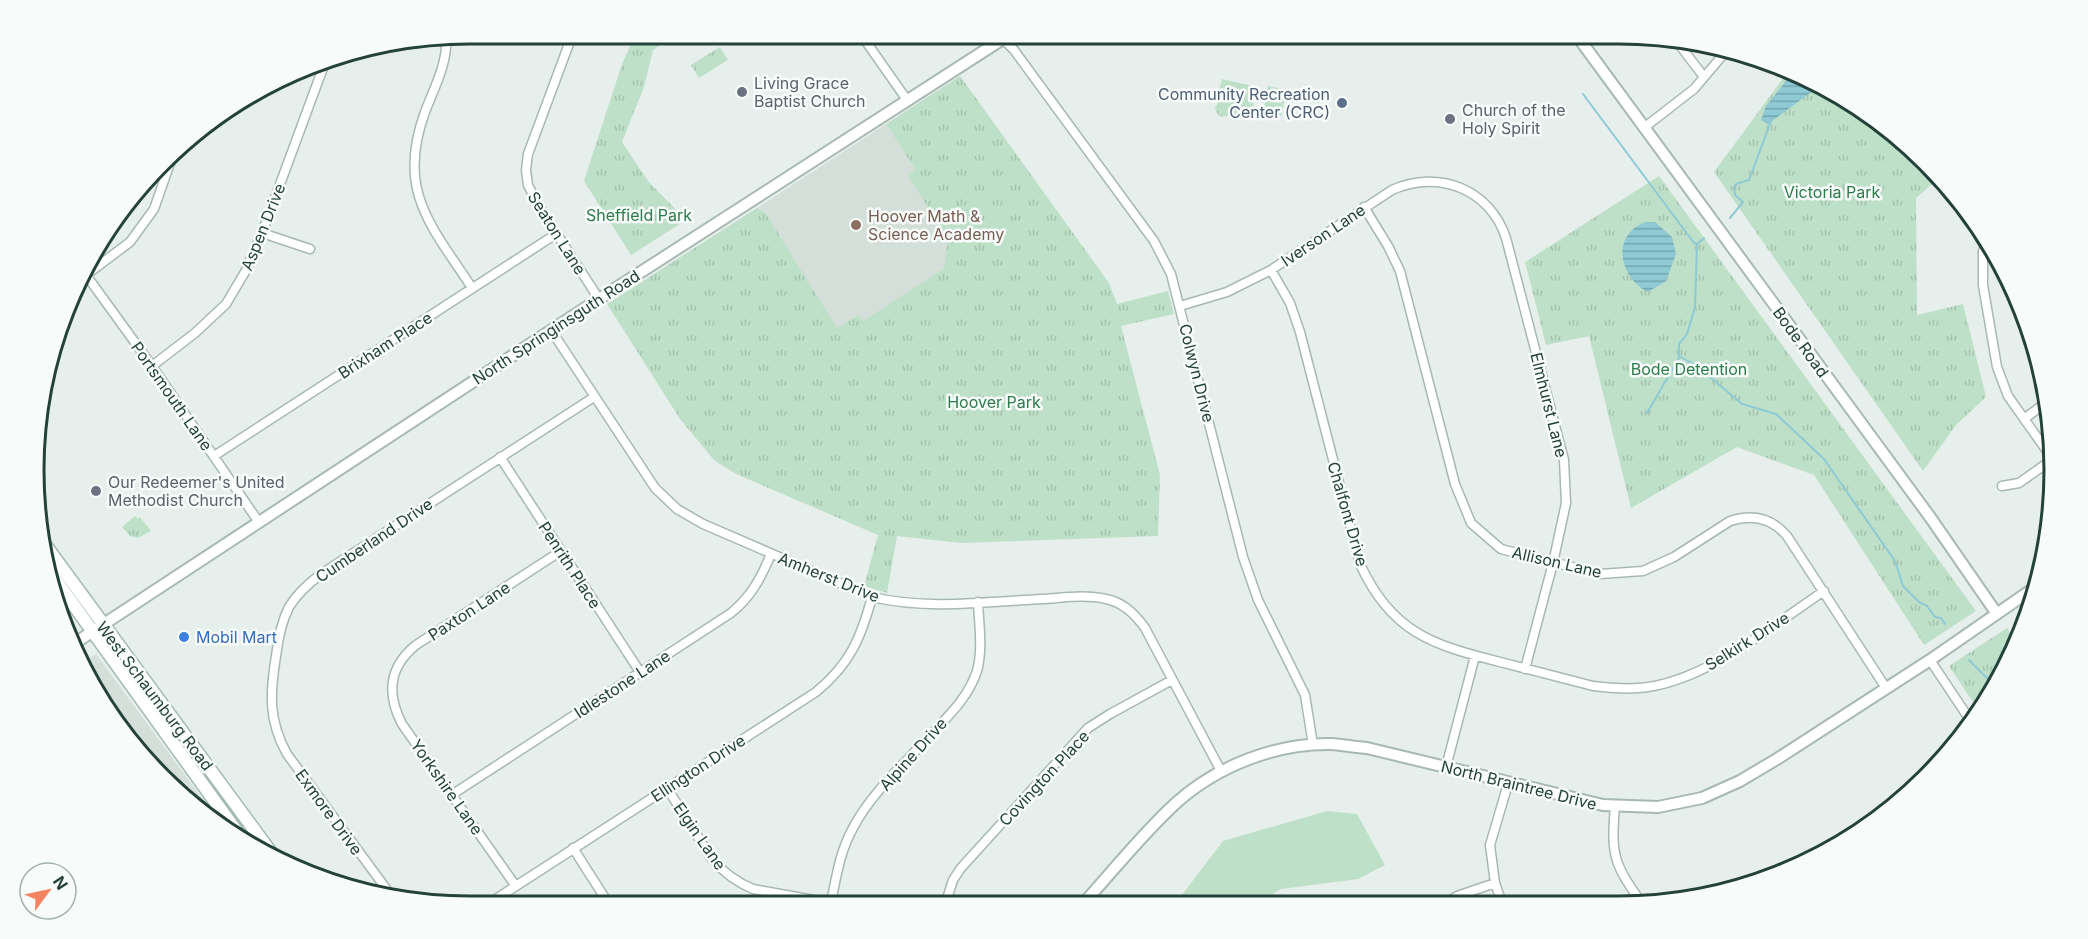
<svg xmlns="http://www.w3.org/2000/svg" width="2088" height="939" font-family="Inter,sans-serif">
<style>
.built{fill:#d4dfda}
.green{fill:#bfe0c8}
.park{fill:url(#park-tufts)}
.water{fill:url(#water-rules)}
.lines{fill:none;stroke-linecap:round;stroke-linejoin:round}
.stream{stroke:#8ec9d4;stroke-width:2}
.minor-casing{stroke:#a8b8b2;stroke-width:11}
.tertiary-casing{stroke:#a8b8b2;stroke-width:14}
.secondary-casing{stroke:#a4bbb3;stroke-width:15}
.minor{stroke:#fff;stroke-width:8}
.tertiary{stroke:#fff;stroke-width:10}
.secondary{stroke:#fff;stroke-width:12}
.worship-dot{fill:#6b7280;stroke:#f7fbf9;stroke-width:2}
.service-dot{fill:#5c6f8a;stroke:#f7fbf9;stroke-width:2}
.education-dot{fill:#8d6e63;stroke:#f7fbf9;stroke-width:2}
.shop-dot{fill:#3f7fe0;stroke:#f7fbf9;stroke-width:2}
.labels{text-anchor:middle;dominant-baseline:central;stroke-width:5;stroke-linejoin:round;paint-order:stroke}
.worship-label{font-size:16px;fill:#5b616d;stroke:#f7fbf9;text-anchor:start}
.service-label{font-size:16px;fill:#4e5e75;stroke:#f7fbf9;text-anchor:end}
.park-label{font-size:16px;fill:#2d7a4b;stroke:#f7fbf9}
.education-label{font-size:16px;fill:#785e54;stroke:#f7fbf9;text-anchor:start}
.street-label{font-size:16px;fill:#24423a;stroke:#f7fbf9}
.shop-label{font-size:16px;fill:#366cbe;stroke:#f7fbf9;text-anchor:start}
.rim{fill:none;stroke:#24423a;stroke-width:3}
</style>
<defs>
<pattern id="park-tufts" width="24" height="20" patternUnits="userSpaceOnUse" patternTransform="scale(1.5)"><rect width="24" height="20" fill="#bfe0c8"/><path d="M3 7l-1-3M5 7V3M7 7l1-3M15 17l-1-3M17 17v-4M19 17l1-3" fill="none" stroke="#a4c1ad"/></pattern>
<pattern id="water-rules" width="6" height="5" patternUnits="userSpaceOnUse" patternTransform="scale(1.5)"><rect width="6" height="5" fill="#8ec9d4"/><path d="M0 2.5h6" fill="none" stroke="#74a5ad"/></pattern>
</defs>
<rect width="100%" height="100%" fill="#e6efeb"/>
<path class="built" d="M886 124 916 169 907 175 949 238 944 268 862 322 858 315 837 329 765 212 757 208Z
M96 654 218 820 182 798 91 687 82 663Z"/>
<path class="green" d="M1268 86 1287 90 1281 116 1263 112Z
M1327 811 1357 814 1385 865 1358 879 1281 889 1256 904H1175L1223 841Z"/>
<path class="park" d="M636 33H677L653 50 644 87 622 142 648 181 686 220 631 255 584 181 622 64Z
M720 47 728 60 699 78 691 65Z
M1790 69 1861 106 1927 161 1940 177 1916 198 1917 315 1963 304 1986 397 1956 425 1923 471 1714 172Z
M960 76 1109 283 1117 304 1168 291 1174 314 1121 326 1160 475 1158 536 961 543 897 536 887 593 864 586 878 535 736 474 714 460 680 419 607 304 757 208 765 212 837 328 858 315 863 321 944 268 948 238 907 175 915 169 886 124Z
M1222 79 1257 87 1253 104 1257 111 1254 118 1250 116 1247 119 1232 115 1221 117 1218 115 1215 109 1219 99 1218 94Z
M1659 176 1976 611 1924 645 1814 475 1737 447 1631 508 1589 336 1546 345 1525 262Z
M135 516 138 519 140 517 151 531 138 538 130 536 122 527Z
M2007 628 2018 644 1979 711 1949 666Z"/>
<path class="water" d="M1794 71 1821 85 1768 124 1761 120 1766 106Z
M1646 222H1655L1672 237 1676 254 1666 281 1648 292C1618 277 1611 234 1646 222Z"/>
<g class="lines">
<path class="stream" d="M1583 94 1694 243 1697 244 1704 238
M1730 218 1743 202 1735 195 1734 187 1736 184 1749 180 1771 121
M1679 356 1697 366 1742 404 1776 414 1824 459 1895 561 1903 586 1919 602 1927 606 1935 617 1941 618 1945 624
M1647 413 1679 358V344L1687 334 1695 307 1697 244
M1969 660 1991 682 1993 687"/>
<g class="minor-casing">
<path id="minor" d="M573 33 528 154 526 170 528 185 538 205 599 299
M860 33 907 100
M446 37C448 63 434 88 425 112 396 191 431 225 472 288
M1003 39 1014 50 1154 241 1171 274 1243 557 1258 600 1305 695 1313 745
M1675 39 1704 77
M1645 127 1694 89 1728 49
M1364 207 1388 246 1400 271 1455 484 1471 523 1501 549 1600 574 1643 571 1674 557 1730 521C1752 514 1772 518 1787 536L1886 688
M262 233 310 249
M1988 239 1983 251V285L1997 367 2008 396 2054 461
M1271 270 1290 303 1300 332 1360 564C1391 632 1432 645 1500 662 1531 670 1562 678 1593 686 1608 688 1623 689 1639 688 1702 684 1772 626 1824 591
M84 272 152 366 258 521
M82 278 130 242 154 209 175 149
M1180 306 1227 292 1271 270 1392 190C1438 169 1490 189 1506 238L1564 460 1566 503 1553 563 1525 669
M551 330 655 488 677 509 703 524 872 597C928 610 985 602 1042 599 1062 598 1085 594 1106 599 1123 602 1135 614 1145 628L1221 771
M152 366 195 333 226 304 245 272 262 233 327 57
M2024 419 2048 401
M214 456 556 234
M500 457 640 672
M2002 486 2019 483 2053 459
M1930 660 1972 723
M1446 767 1475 656
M667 788 712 859C724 873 736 882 753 889L841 905
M453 794 731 613C751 597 761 578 771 554
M1615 806C1611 854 1613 863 1641 902
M573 848 610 906
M515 885 402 724C386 693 389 667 416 645L561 551
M393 898 287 754C268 720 270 693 276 656 278 639 281 623 289 607 297 594 309 583 321 574L594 397
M831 903C836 878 840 851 853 828 870 795 900 768 926 740 945 719 968 699 977 671 983 649 979 625 978 602
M1446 903 1457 896 1495 883
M1502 903 1495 883 1490 845 1508 784
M945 905 953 880 961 868 1088 728 1110 714 1172 680
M485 906 816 692C850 664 861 638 872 597"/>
</g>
<g class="tertiary-casing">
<path id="tertiary" d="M1575 33 1930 517 1997 614
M75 643 599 299 1012 33
M1083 904C1112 872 1144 832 1176 803 1217 766 1276 743 1331 744 1343 745 1355 747 1367 748L1603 805 1658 807 1702 798 1740 781 1777 759 1930 660 2037 586"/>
</g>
<g class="secondary-casing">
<path id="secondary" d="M40 538 272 854
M47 568 237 832"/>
</g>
<use href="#minor" class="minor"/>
<use href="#tertiary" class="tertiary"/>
<use href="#secondary" class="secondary"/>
</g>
<g class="worship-dot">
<circle cx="742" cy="92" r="6"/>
<circle cx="1450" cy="119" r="6"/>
<circle cx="96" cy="491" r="6"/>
</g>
<circle class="service-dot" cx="1342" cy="103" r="6"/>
<circle class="education-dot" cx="856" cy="225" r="6"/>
<circle class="shop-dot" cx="184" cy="637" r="6"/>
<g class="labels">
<g class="worship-label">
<text x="754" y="83">Living Grace<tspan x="754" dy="18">Baptist Church</tspan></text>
<text x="1462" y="110">Church of the<tspan x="1462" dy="18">Holy Spirit</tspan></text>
<text x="108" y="482">Our Redeemer's United<tspan x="108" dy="18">Methodist Church</tspan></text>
</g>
<g class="service-label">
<text x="1330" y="94">Community Recreation<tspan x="1330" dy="18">Center (CRC)</tspan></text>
</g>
<g class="park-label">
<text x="1832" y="192">Victoria Park</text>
<text x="639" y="215">Sheffield Park</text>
<text x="1689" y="369">Bode Detention</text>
<text x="994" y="402">Hoover Park</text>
</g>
<g class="education-label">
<text x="868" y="216">Hoover Math &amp;<tspan x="868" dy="18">Science Academy</tspan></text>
</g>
<g class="street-label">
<text transform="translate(263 227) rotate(-68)">Aspen Drive</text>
<text transform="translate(557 233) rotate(58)">Seaton Lane</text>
<text transform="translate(1323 235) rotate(-34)">Iverson Lane</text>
<text transform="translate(556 327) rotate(-33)">North Springinsguth Road</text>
<text transform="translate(1801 342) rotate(54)">Bode Road</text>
<text transform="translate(385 345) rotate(-33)">Brixham Place</text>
<text transform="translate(1197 373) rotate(76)">Colwyn Drive</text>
<text transform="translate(172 396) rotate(55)">Portsmouth Lane</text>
<text transform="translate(1549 405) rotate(76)">Elmhurst Lane</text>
<text transform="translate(1348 514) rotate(74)">Chalfont Drive</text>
<text transform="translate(374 540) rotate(-34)">Cumberland Drive</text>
<text transform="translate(1557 562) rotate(13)">Allison Lane</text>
<text transform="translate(570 565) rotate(57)">Penrith Place</text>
<text transform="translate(829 577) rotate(22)">Amherst Drive</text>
<text transform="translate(469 611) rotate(-33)">Paxton Lane</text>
<text transform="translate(1747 641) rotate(-32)">Selkirk Drive</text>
<text transform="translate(622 684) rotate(-33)">Idlestone Lane</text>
<text transform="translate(155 696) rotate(53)">West Schaumburg Road</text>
<text transform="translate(913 754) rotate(-48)">Alpine Drive</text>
<text transform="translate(698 768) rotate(-33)">Ellington Drive</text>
<text transform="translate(1044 778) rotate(-47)">Covington Place</text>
<text transform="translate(1519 785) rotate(14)">North Braintree Drive</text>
<text transform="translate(447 787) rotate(55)">Yorkshire Lane</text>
<text transform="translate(329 812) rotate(54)">Exmore Drive</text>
<text transform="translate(700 836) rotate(55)">Elgin Lane</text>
</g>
<g class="shop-label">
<text x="196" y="637">Mobil Mart</text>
</g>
</g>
<path d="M0 0H2088V939H0ZM470 44H1618A426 426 0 0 1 2044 470V470A426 426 0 0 1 1618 896H470A426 426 0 0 1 44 470V470A426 426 0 0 1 470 44Z" fill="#f7fbf9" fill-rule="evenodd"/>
<path class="rim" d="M470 44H1618A426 426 0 0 1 2044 470V470A426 426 0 0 1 1618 896H470A426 426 0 0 1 44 470V470A426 426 0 0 1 470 44Z"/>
<g transform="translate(48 891) rotate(57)"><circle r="28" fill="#f7fbf9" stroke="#a3b1ad" stroke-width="1.5"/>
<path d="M0-4.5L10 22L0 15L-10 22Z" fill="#f4845f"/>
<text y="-9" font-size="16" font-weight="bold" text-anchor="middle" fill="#24423a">N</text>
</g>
</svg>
